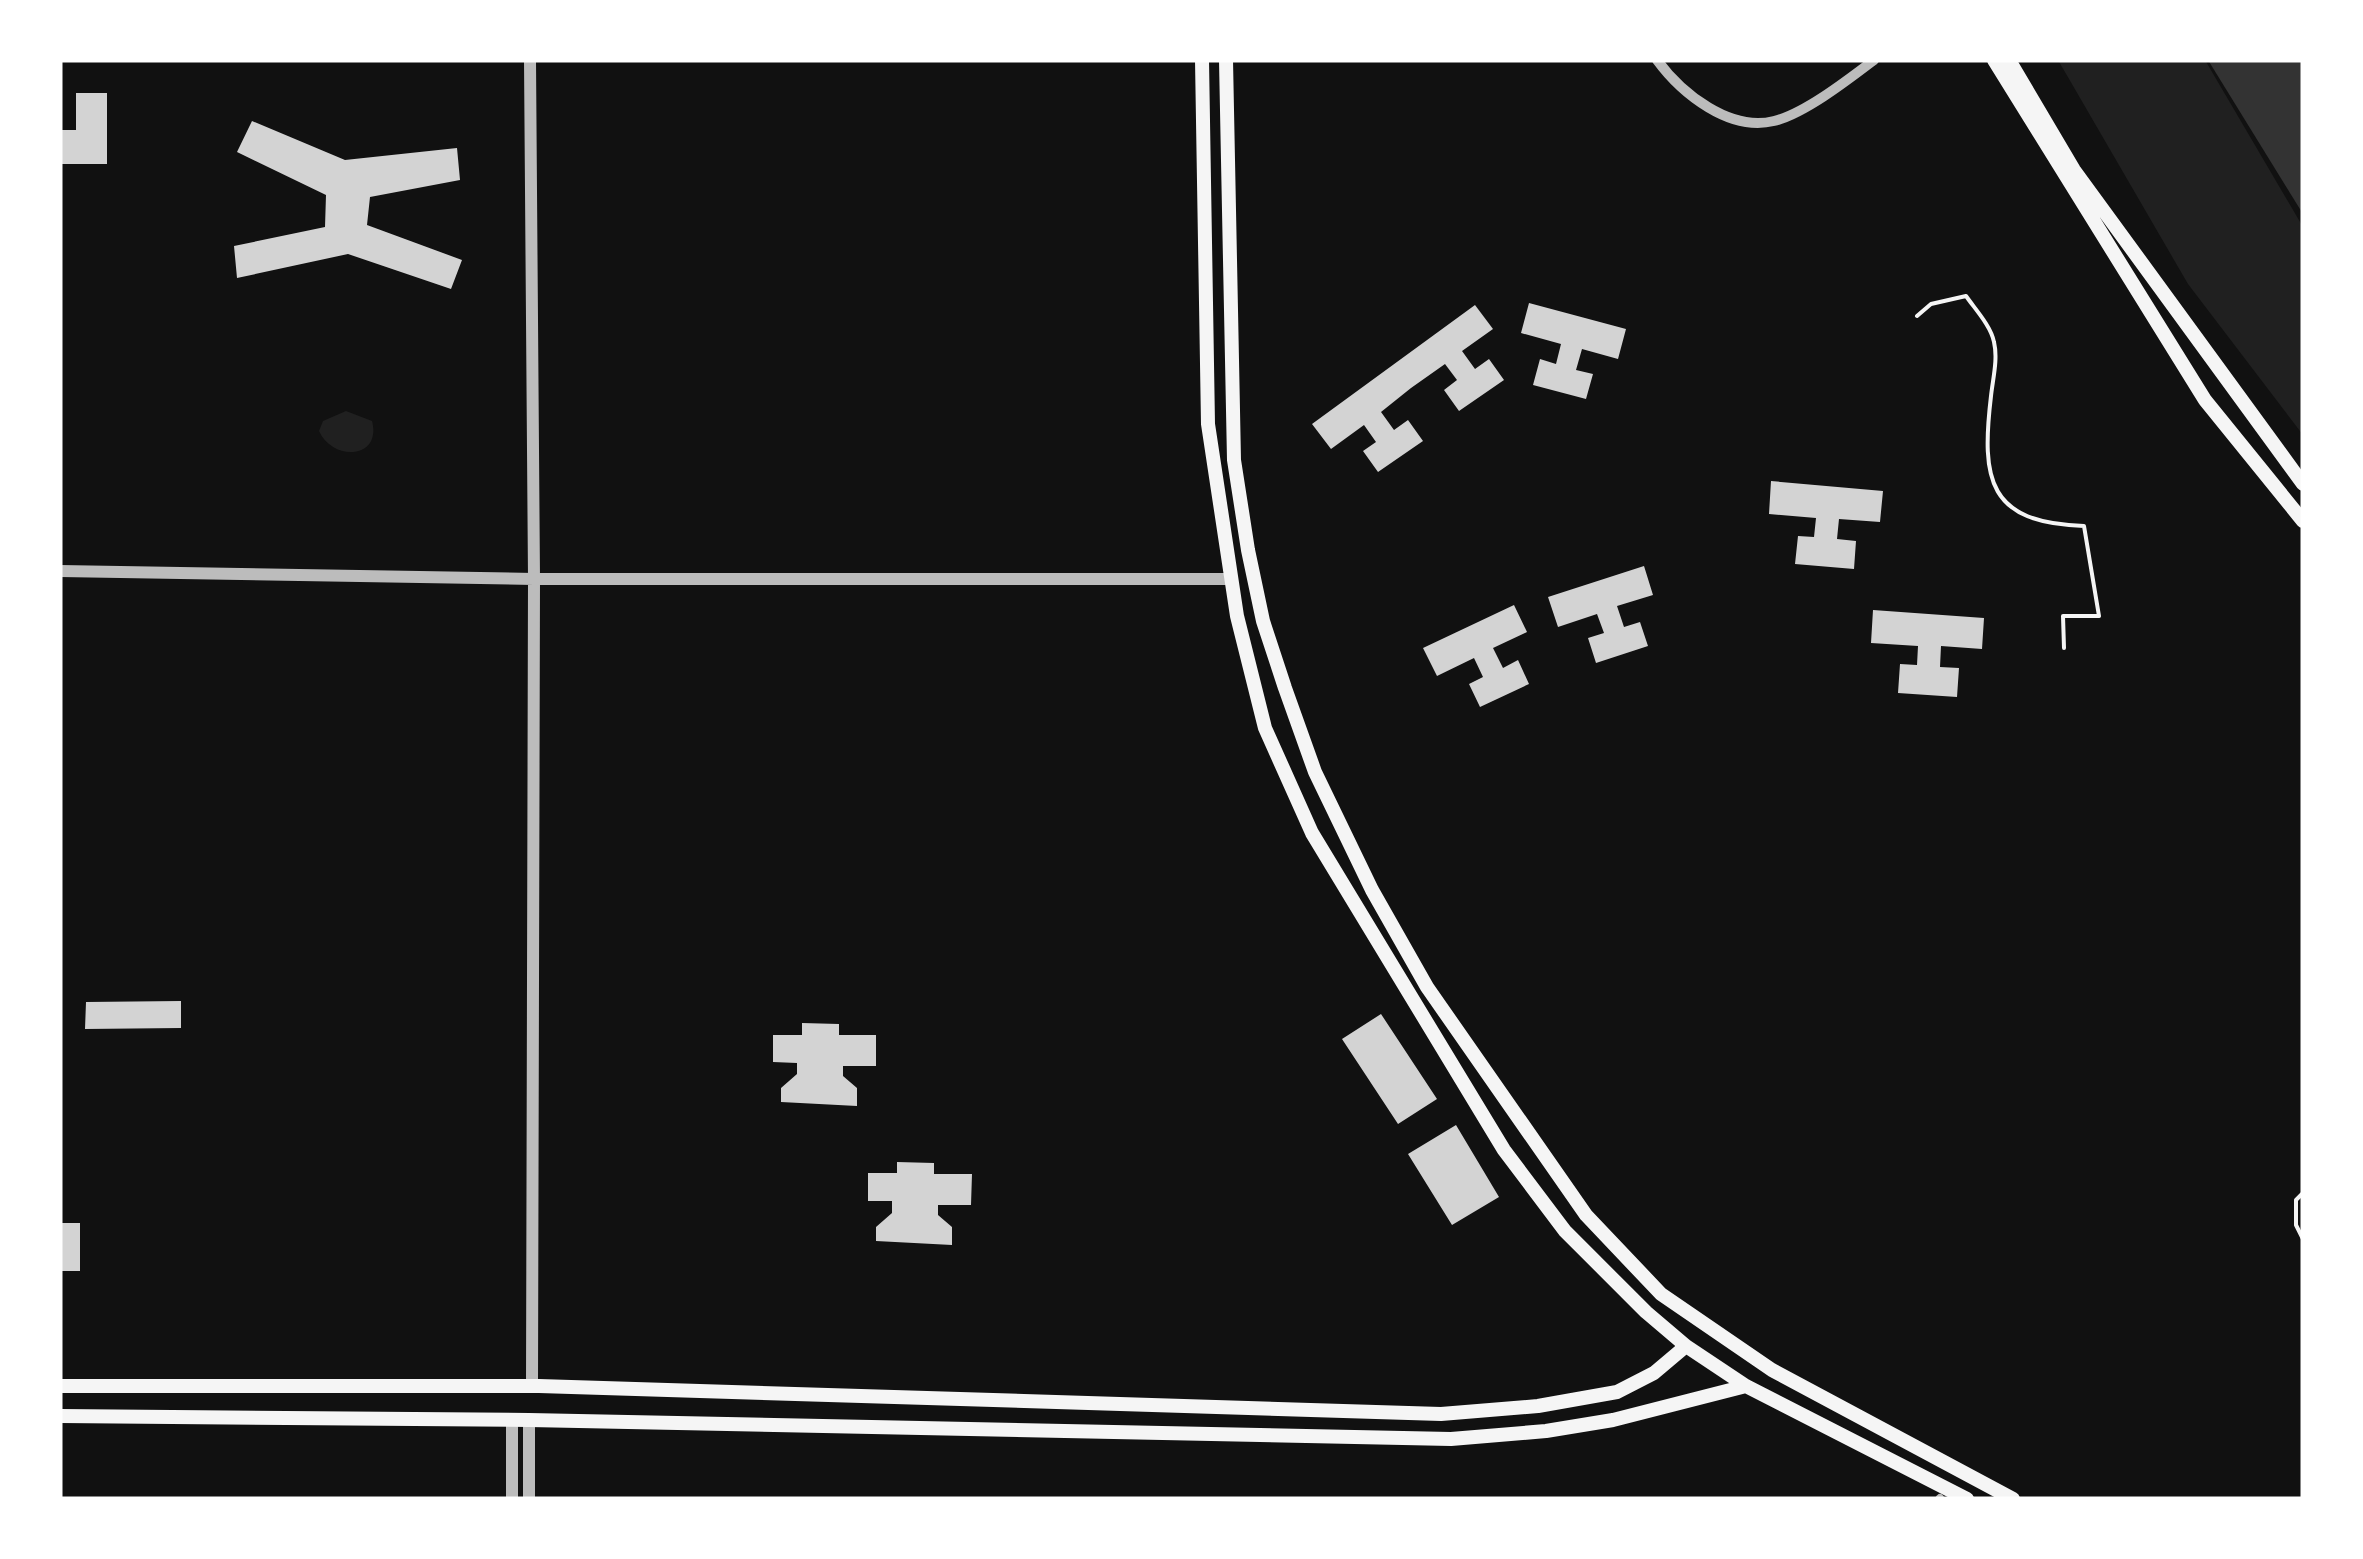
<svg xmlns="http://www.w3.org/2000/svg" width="2363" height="1559" font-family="Commissioner,sans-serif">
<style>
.green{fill:#202020}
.water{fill:#333}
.building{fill:#d3d3d3}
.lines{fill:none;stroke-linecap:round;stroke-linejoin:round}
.path{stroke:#f5f5f5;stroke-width:4}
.pedestrian{stroke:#bcbcbc;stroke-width:8}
.minor{stroke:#bcbcbc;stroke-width:10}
.tertiary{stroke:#bcbcbc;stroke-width:12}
.secondary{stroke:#f5f5f5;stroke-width:14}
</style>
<rect width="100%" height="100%" fill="#111"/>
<path class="green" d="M2058 60H2205L2303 227V435L2188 284Z
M346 411 372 421C382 459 333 462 319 431L323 421Z"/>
<path class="water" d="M2208 60H2303V214Z"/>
<path class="building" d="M76 93H107V164H60V130H76Z
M252 121 345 160 457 148 460 180 370 197 367 225 462 260 451 289 348 254 237 278 234 246 325 227 326 195 237 152Z
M1529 303 1626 329 1618 359 1582 349 1576 370 1593 374 1586 399 1533 385 1540 359 1556 364 1561 344 1521 333Z
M1475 305 1493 329 1462 351 1475 369 1489 359 1504 380 1459 411 1444 390 1457 380 1445 364 1411 388 1381 412 1394 430 1408 420 1423 441 1378 472 1363 451 1376 442 1364 425 1331 449 1312 424Z
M1771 481 1883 491 1880 522 1839 519 1837 539 1856 541 1854 569 1795 564 1798 536 1814 537 1816 518 1769 514Z
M1644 566 1653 595 1617 606 1624 627 1640 622 1648 646 1596 663 1588 638 1604 633 1597 614 1558 627 1548 597Z
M1514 605 1527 632 1493 648 1503 668 1518 660 1529 684 1480 707 1469 684 1483 677 1474 658 1437 676 1423 648Z
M1873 610 1984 618 1982 649 1941 646 1940 667 1959 668 1957 697 1898 693 1900 664 1917 665 1918 646 1871 643Z
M181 1001V1028L85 1029 86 1002Z
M1381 1014 1437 1099 1398 1124 1342 1039Z
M802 1023 839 1024V1035H876V1066H843V1076L857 1088V1106L781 1102V1088L797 1074V1063L773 1062V1035H802Z
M1456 1125 1499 1197 1452 1225 1408 1154Z
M897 1162 934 1163V1174H972L971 1205H938V1215L952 1227V1245L876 1241V1227L892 1213V1201H868V1173H897Z
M60 1223H80V1271H60Z"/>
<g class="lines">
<path class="path" d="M1917 316 1931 304 1966 296C1975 309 1991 326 1994 342 1998 359 1993 378 1991 396 1981 480 1988 523 2084 526L2099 616H2063L2064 648
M2303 1193 2296 1200V1225L2303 1239"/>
<path class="pedestrian" d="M1939 1499 1940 1498"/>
<path class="minor" d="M1657 60C1682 94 1730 132 1774 121 1804 114 1849 79 1874 60"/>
<path class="tertiary" d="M530 60 534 579 532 1386
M60 571 534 579H1231
M529 1420V1499
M512 1499V1420"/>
<path class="secondary" d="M1202 60 1208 424 1237 616 1265 728 1312 833 1504 1150 1565 1231 1646 1312 1686 1346 1746 1386 1967 1499
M1226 60 1234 460 1248 550 1263 621 1285 688 1315 772 1372 890 1427 987 1586 1215 1661 1294 1772 1370 2013 1499
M1994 60 2205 400 2303 521
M2009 60 2074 170 2303 484
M60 1386H539L1441 1414 1538 1406 1617 1392 1654 1373 1686 1346
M60 1416 529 1420 1451 1439 1546 1431 1613 1420 1746 1386"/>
</g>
<rect width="2363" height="1559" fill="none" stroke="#ffffff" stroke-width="125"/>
</svg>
